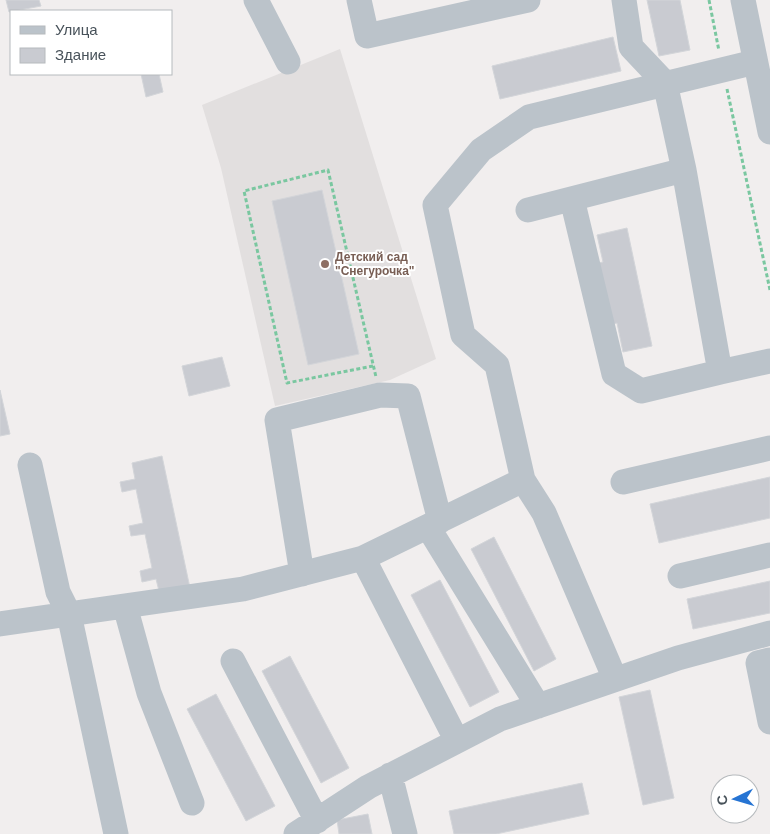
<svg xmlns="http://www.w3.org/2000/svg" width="770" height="834" font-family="Arial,sans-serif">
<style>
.education{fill:#e2dfdf}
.building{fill:#c9cbd1;stroke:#d3d5d9}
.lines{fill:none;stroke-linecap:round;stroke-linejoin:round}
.path{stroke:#7ac7a0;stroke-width:3;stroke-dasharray:4 2.5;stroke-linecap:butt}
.minor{stroke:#bbc3ca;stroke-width:25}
.education-dot{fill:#8d6e63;stroke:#fff;stroke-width:2}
.labels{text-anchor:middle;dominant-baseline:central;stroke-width:4;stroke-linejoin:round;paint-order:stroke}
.education-label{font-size:12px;font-weight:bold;fill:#785e54;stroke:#fff;text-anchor:start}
</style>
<rect width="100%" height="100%" fill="#f1eeee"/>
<path class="education" d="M340 49 436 359 390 380 275 406 221 168 202 105Z"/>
<path class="building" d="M6 0H39L41 6 9 12Z
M647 0H680L690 50 659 56Z
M613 37 621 71 500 99 492 66Z
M141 74H159L163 92 146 97Z
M322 190 359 354 308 365 272 201Z
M627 228 652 346 623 352 617 323 612 324 598 263 603 262 597 235Z
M222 357 230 386 189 396 182 366Z
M0 390 10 434 0 436Z
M162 456 190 588 160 595 156 579 142 582 140 571 152 568 145 534 131 536 129 526 143 523 136 489 122 492 120 482 135 479 132 463Z
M770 477V518L659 543 650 504Z
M494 537 556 659 534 671 471 549Z
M440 580 499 692 470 707 411 595Z
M770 581V613L693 629 687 599Z
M290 656 349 768 321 783 262 671Z
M650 690 674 798 643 805 619 697Z
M216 694 275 806 246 821 187 709Z
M582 783 589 814 496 834H454L449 811Z
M368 814 372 834H339L337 820Z"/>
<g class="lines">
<path class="path" d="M709 0 719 51
M727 89 770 290
M373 366 287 383 244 191 328 170 376 377"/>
<path class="minor" d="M256 0 288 62
M359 0 367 36 528 0
M624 0 631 47 665 83 684 170 720 372 770 361
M743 0 770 132
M572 199 614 374 641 391 720 372
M528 210 684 170
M30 465 58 592 69 614 116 834
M523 480 544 513 615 679
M623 482 770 448
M428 527 538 706
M363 558 457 741
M302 574 277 420 380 395 408 396 440 521
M680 576 770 555
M125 606 149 693 192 803
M0 624 243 589 363 558 523 480 497 365 463 335 435 205 481 150 529 117 755 62
M770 660 758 663 770 722
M233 661 317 821
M390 775 405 834
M296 834 368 787 500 719 678 658 770 633"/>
</g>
<circle class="education-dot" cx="325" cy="264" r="5"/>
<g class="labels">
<g class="education-label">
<text x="335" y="257">Детский сад<tspan x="335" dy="14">"Снегурочка"</tspan></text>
</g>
</g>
<rect x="10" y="10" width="162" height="65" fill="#ffffff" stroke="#b6babd"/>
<rect x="20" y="26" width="25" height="8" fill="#bbc3ca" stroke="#b6babd"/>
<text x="55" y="35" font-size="15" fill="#48525a">Улица</text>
<rect x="20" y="48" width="25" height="15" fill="#c9cbd1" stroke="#b6babd"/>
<text x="55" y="60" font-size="15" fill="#48525a">Здание</text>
<g transform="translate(735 799) rotate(265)"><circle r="24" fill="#ffffff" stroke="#b6babd"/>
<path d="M0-4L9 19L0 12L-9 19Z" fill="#2674d3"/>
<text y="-8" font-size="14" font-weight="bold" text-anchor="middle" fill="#48525a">С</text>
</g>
</svg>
